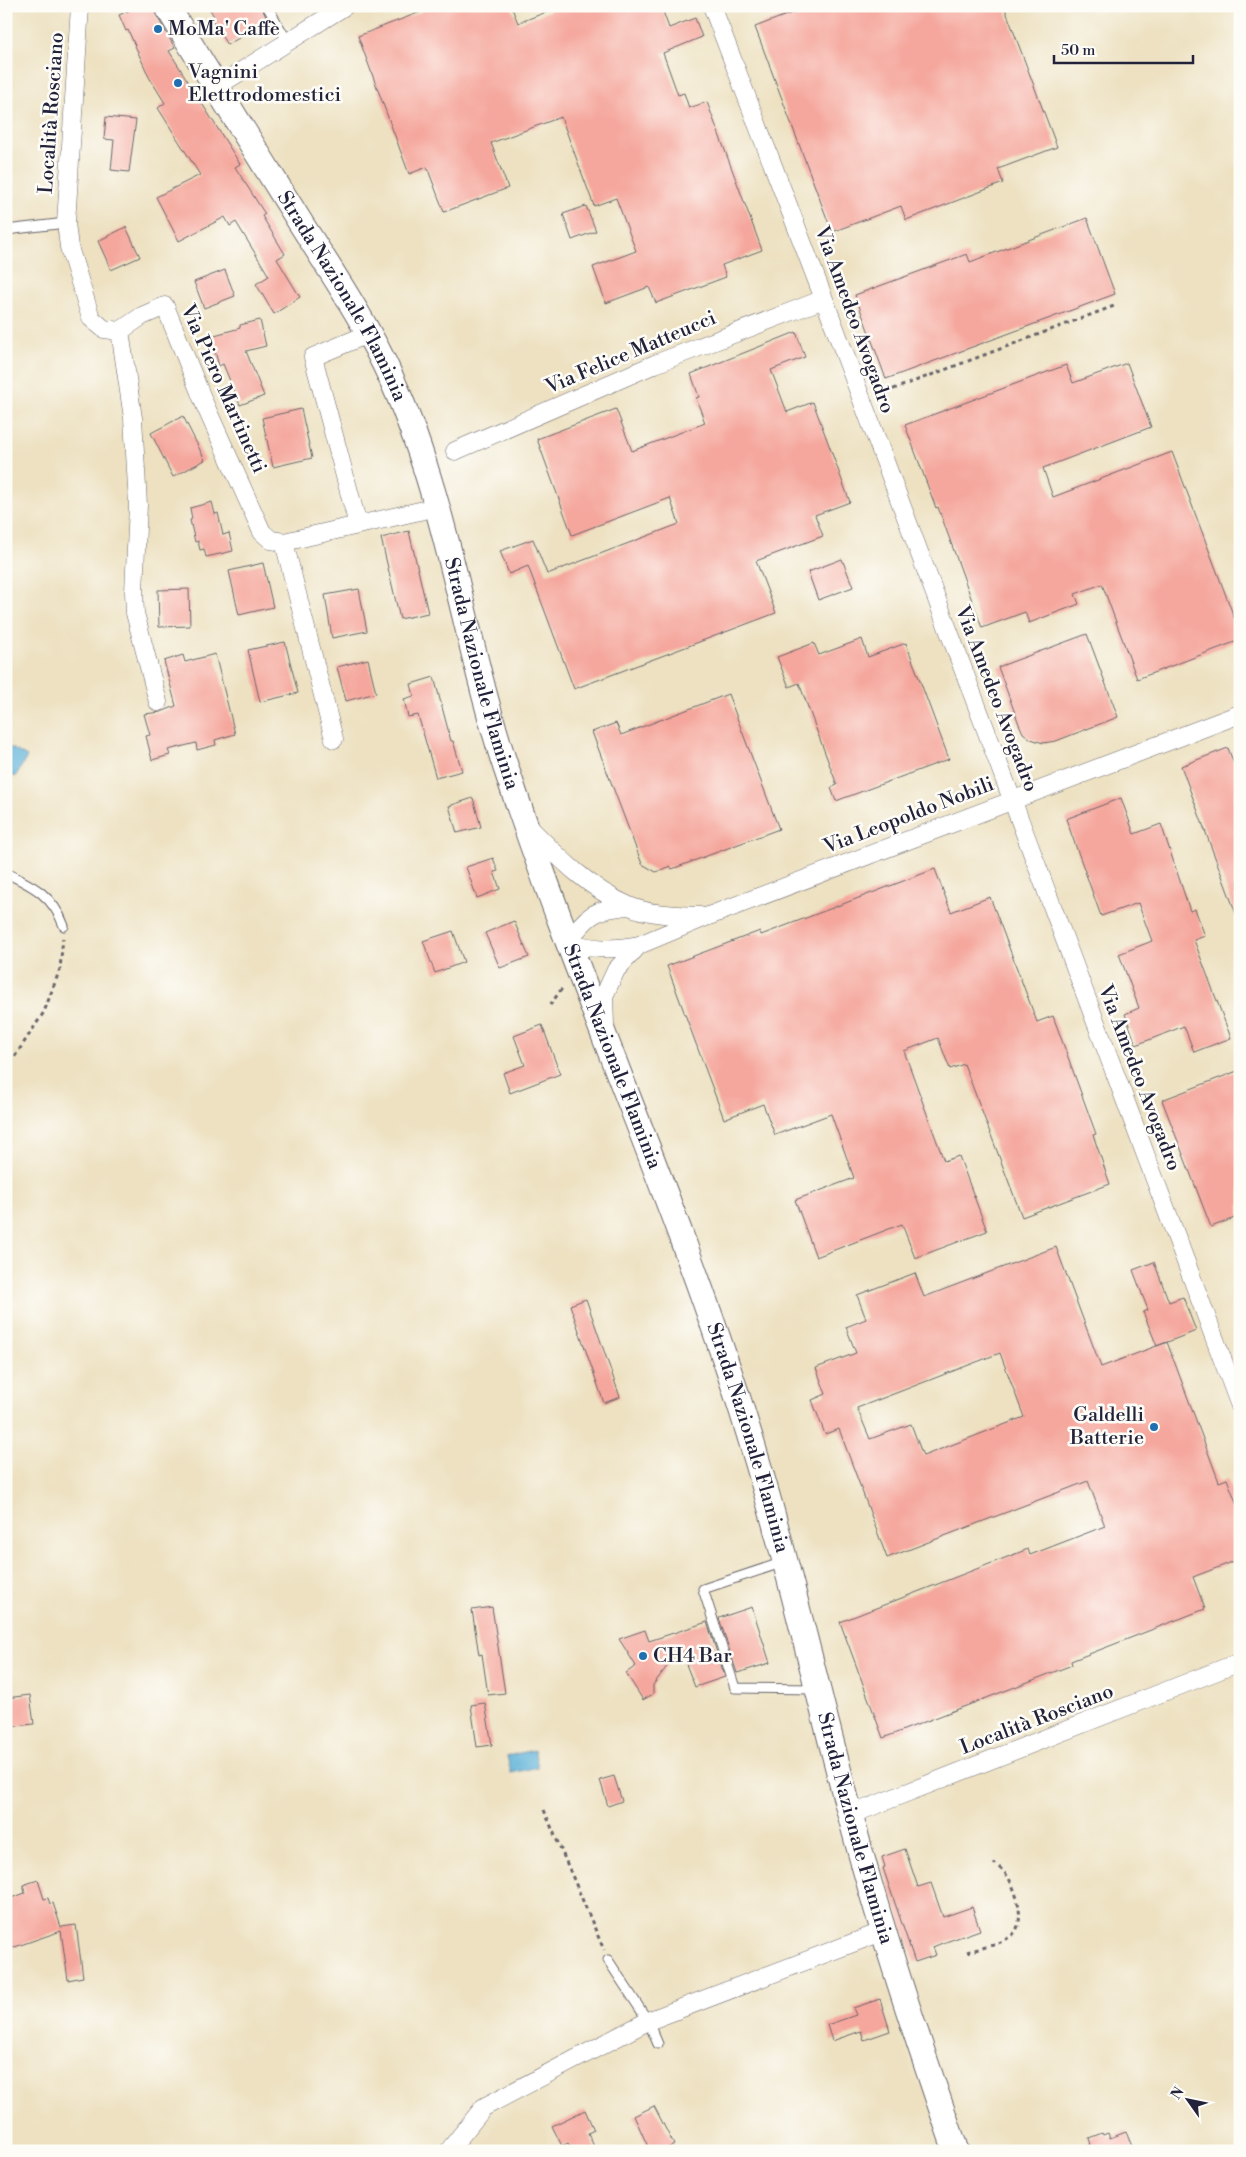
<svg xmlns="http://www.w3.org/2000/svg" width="1246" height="2157" font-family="'Libre Bodoni',serif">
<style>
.water{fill:#5bb1d8;stroke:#3e6a8a}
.building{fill:#f5a79d;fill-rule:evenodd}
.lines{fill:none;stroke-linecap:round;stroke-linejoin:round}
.lane-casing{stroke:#69656a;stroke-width:11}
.street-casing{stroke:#69656a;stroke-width:19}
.secondary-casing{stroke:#69656a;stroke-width:27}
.path{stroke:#69656a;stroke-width:3;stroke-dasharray:4 4;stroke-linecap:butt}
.lane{stroke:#fff;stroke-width:9}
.street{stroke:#fff;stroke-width:18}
.secondary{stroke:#fff;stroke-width:25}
.poi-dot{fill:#1f6fb2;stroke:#fdfcf7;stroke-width:2}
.labels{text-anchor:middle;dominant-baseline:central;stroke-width:5;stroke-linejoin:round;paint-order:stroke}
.poi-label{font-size:20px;fill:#22223b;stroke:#fdfcf7;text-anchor:start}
.street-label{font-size:20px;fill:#22223b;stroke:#fdfcf7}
</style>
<rect width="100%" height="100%" fill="#fdfcf7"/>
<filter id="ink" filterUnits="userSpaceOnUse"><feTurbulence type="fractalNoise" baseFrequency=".02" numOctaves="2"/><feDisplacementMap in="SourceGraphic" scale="10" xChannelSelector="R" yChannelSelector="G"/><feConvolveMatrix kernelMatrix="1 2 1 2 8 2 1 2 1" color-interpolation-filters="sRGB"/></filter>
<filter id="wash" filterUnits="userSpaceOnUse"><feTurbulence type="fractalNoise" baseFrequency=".0096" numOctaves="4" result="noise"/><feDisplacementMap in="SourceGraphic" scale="20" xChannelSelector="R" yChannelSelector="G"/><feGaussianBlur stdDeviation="1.12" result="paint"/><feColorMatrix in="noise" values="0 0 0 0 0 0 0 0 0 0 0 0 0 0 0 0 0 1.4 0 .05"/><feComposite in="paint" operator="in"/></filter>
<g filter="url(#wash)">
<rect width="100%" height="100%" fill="#ede1c1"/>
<path class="water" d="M6 745 27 757 15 777 6 772Z
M534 1750 538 1767 511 1773 507 1756Z"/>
<g id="blocks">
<path class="building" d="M139 6H153L155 13 175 48 169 51 240 164 235 167 265 214 262 216 285 254 277 259 300 297 274 314 256 284 269 276 236 222 230 226 225 217 179 241 156 197 200 175 158 108 165 103 149 77 128 30 126 31 119 15Z
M208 6H261L268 21 227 45 212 20 215 18Z
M421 6H511L518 23 562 6H661L669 28 695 18 702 37 663 53 678 95 684 93 689 108 707 102 762 250 722 265 726 277 656 303 649 287 606 303 593 267 636 251 616 198 594 206 561 117 491 143 508 188 444 212 427 167 409 174 358 36 423 11Z
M810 6H1004L1057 147 998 169 1003 183 906 220 901 206 832 232 755 27Z
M106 117 136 120 129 172 111 170 114 140 104 139Z
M586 206 596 231 572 240 563 214Z
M1087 218 1115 294 886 379 855 295 967 254 970 262Z
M126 227 140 257 111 270 98 241Z
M225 270 235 296 204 308 194 282Z
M260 320 266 346 246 351 264 396 240 405 223 364 219 366 211 336 240 328V325Z
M796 332 805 357 771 370 787 412 813 402 850 502 815 515 823 536 756 561 776 613 574 689 528 566 509 574 500 551 533 539 547 574 679 524 670 498 572 535 537 439 616 409 632 451 705 423 696 398 699 397 691 374Z
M1127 363 1151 427 1043 468 1053 497 1172 452 1240 633V640L1137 679 1102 584 1075 594 1079 604 1029 623 1025 612 982 628 938 507 936 508 905 425 1066 365 1073 383Z
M301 409 312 458 273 467 262 418Z
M183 416 205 460 173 477 151 433Z
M212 502 215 514 218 513 223 535 229 533 233 551 206 557 204 549 200 550 198 541 195 542 190 520 192 519 190 508Z
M409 531 428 613 400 619 381 538Z
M842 559 853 587 818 600 808 572Z
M263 563 273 607 239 615 229 571Z
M189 589 190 626 159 627 158 590Z
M359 589 367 631 332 638 325 595Z
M1087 634 1118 717 1056 741 1043 743 1031 739 1023 733 1019 724 998 667Z
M862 639 868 657 906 643 949 759 836 801 831 788 837 785 799 683 789 687 777 657 814 643 819 655Z
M285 642 298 693 260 702 248 650Z
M215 654 235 734 215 740 216 745 197 750 196 743 168 750 170 755 152 760 146 736 150 735 144 714 161 712 176 706 164 661 183 655 185 662Z
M368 659 376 693 346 701 337 667Z
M434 677 451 741H453L462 771 436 778 418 715 408 717 404 699 414 696 411 684Z
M728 694 779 829 672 869 670 866 656 872 642 864 592 732 616 723 621 735Z
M1228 748 1240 780 1238 919 1181 766Z
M473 798 481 827 457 833 449 806Z
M1121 798 1134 834 1161 824 1190 911 1195 909 1205 936 1194 940 1231 1038 1194 1052 1184 1026 1136 1045 1125 1014 1139 1008 1119 954 1152 941 1138 903 1101 916 1066 819Z
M493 858 498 871 494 872 500 889 477 898 466 867Z
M935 869 951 912 990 897 1037 1022 1053 1016 1096 1134 1093 1135 1110 1184 1022 1217 964 1064 950 1069 938 1038 904 1051 944 1161 959 1156 987 1231 915 1258 902 1224 816 1257 795 1200 854 1178 831 1114 775 1135 763 1104 724 1119 667 966 760 931 761 935Z
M514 921 529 957 500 968 485 933Z
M453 931 464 962 435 973 423 941Z
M542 1025 560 1074 510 1093 503 1073 525 1065 514 1036Z
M1240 1070V1216L1211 1227 1162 1100Z
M1056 1247 1101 1367 1167 1342 1219 1482 1227 1479 1240 1512V1559L1193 1577 1205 1609 1071 1661 1072 1665 883 1738 840 1622 1028 1549 1030 1555 1105 1526 1088 1481 887 1558 839 1429 825 1434 820 1421 812 1400 826 1394 816 1368 856 1353 846 1327 866 1319 857 1295 915 1273 924 1297ZM1000 1353 1024 1417 923 1456 911 1424 870 1439 857 1408Z
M1154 1262 1169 1302 1183 1297 1196 1331 1157 1346 1143 1312 1148 1310 1133 1270Z
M586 1299 620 1397 604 1403 570 1305Z
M492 1607 505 1693 488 1695 482 1654 479 1655 472 1610Z
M752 1607 770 1663 737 1673 719 1618Z
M707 1622 725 1677 695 1687 680 1649 653 1685V1694L643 1700 626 1673 636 1666 619 1639 645 1630 649 1641Z
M30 1695 34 1724 6 1727V1698Z
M485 1703 492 1745 477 1747 471 1705Z
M614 1776 622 1801 608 1806 600 1780Z
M905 1849 918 1887 931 1883 943 1917 972 1907 980 1930 940 1944 933 1947 936 1955 915 1962 883 1868 885 1867 882 1857Z
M38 1880 44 1899 48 1898 50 1904 53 1903 61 1927 76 1925 83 1977 68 1980 61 1931 12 1948 6 1930V1900L25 1893 23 1885Z
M880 1999 890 2031 864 2040 861 2031 832 2041 827 2025 856 2015 853 2008Z
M654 2106 674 2145 662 2151H650L634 2116Z
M585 2110 594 2130 588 2133 596 2151H572L568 2143 562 2146 552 2126Z
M1126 2132 1134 2151H1080V2149L1091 2145 1089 2138 1102 2133 1103 2135 1108 2133 1110 2138Z"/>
</g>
</g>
<g filter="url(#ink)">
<use href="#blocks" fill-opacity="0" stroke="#69656a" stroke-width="1"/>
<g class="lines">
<g class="lane-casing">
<path id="lane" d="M267 6 288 42
M6 230 66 223
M6 873C34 886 53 896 64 926
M784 1562 703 1589 735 1688 815 1689
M608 1960 648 2021 658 2044"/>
</g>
<g class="street-casing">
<path id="street" d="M80 6 66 223 69 247 91 318 104 329 120 331
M712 6 824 299 1240 1406
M216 87 345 6
M120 331 142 316 165 306 205 405 262 532 271 540 284 542 437 507
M120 331 133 418 138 505 134 592 135 613 158 702
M455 451 655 364 824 299
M358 525 313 357 368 334
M284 542 334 739
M530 828C559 858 590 889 629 906 650 915 677 915 700 916
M629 906C594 909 589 914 567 942 594 950 611 950 639 945
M605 1025 604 996 616 970 639 945 706 917 1240 714
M850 1815 1240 1662
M451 2151V2148L484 2107 648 2021 884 1931"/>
</g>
<g class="secondary-casing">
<g id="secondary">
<path id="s1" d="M167 6C211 79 256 151 300 222 333 274 368 326 393 382 450 509 465 649 510 780 581 992 673 1195 741 1408 783 1540 813 1676 849 1810 879 1925 917 2038 956 2151"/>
</g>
</g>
<path class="path" d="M878 395 1114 306
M550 1005 563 987
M6 1070 44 1012 60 969 63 938
M544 1810 604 1950
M967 1952C981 1948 999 1945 1011 1936 1027 1924 1017 1892 1008 1877 1005 1872 999 1867 994 1863"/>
<use href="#lane" class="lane"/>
<use href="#street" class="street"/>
<use href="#secondary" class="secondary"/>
</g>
</g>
<g class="poi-dot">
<circle cx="158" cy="29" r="5"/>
<circle cx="178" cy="83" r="5"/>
<circle cx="1154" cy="1427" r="5"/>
<circle cx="643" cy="1656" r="5"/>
</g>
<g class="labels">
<g class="poi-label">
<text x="168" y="29">MoMa' Caffè</text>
<text x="188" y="72">Vagnini<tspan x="188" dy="23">Elettrodomestici</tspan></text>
<text x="1144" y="1415" text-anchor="end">Galdelli<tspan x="1144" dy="23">Batterie</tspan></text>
<text x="653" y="1656">CH4 Bar</text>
</g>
<g class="street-label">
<text transform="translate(52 113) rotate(-86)">Località Rosciano</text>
<text stroke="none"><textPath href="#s1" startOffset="339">Strada Nazionale Flaminia</textPath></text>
<text transform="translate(854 320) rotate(70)">Via Amedeo Avogadro</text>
<text transform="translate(631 353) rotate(-23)">Via Felice Matteucci</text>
<text transform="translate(223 389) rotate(66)">Via Piero Martinetti</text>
<text stroke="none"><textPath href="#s1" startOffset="744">Strada Nazionale Flaminia</textPath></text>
<text transform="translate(996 699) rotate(69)">Via Amedeo Avogadro</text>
<text transform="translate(909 816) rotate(-21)">Via Leopoldo Nobili</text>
<text stroke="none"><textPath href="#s1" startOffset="1149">Strada Nazionale Flaminia</textPath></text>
<text transform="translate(1139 1078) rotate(69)">Via Amedeo Avogadro</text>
<text stroke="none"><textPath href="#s1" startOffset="1554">Strada Nazionale Flaminia</textPath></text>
<text transform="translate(1037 1720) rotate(-21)">Località Rosciano</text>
<text stroke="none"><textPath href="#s1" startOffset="1959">Strada Nazionale Flaminia</textPath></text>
</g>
</g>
<rect width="1246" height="2157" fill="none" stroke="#fdfcf7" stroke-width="25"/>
<g transform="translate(1188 2100) rotate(303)" stroke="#fdfcf7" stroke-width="4" paint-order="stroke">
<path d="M0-4L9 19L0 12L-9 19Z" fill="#22223b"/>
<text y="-8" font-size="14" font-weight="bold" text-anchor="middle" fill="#22223b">N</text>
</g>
<path d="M1054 55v8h139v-8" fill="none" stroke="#22223b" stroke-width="2.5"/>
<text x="1061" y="55" font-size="15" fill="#22223b" stroke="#fdfcf7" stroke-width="4" paint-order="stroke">50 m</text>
</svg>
